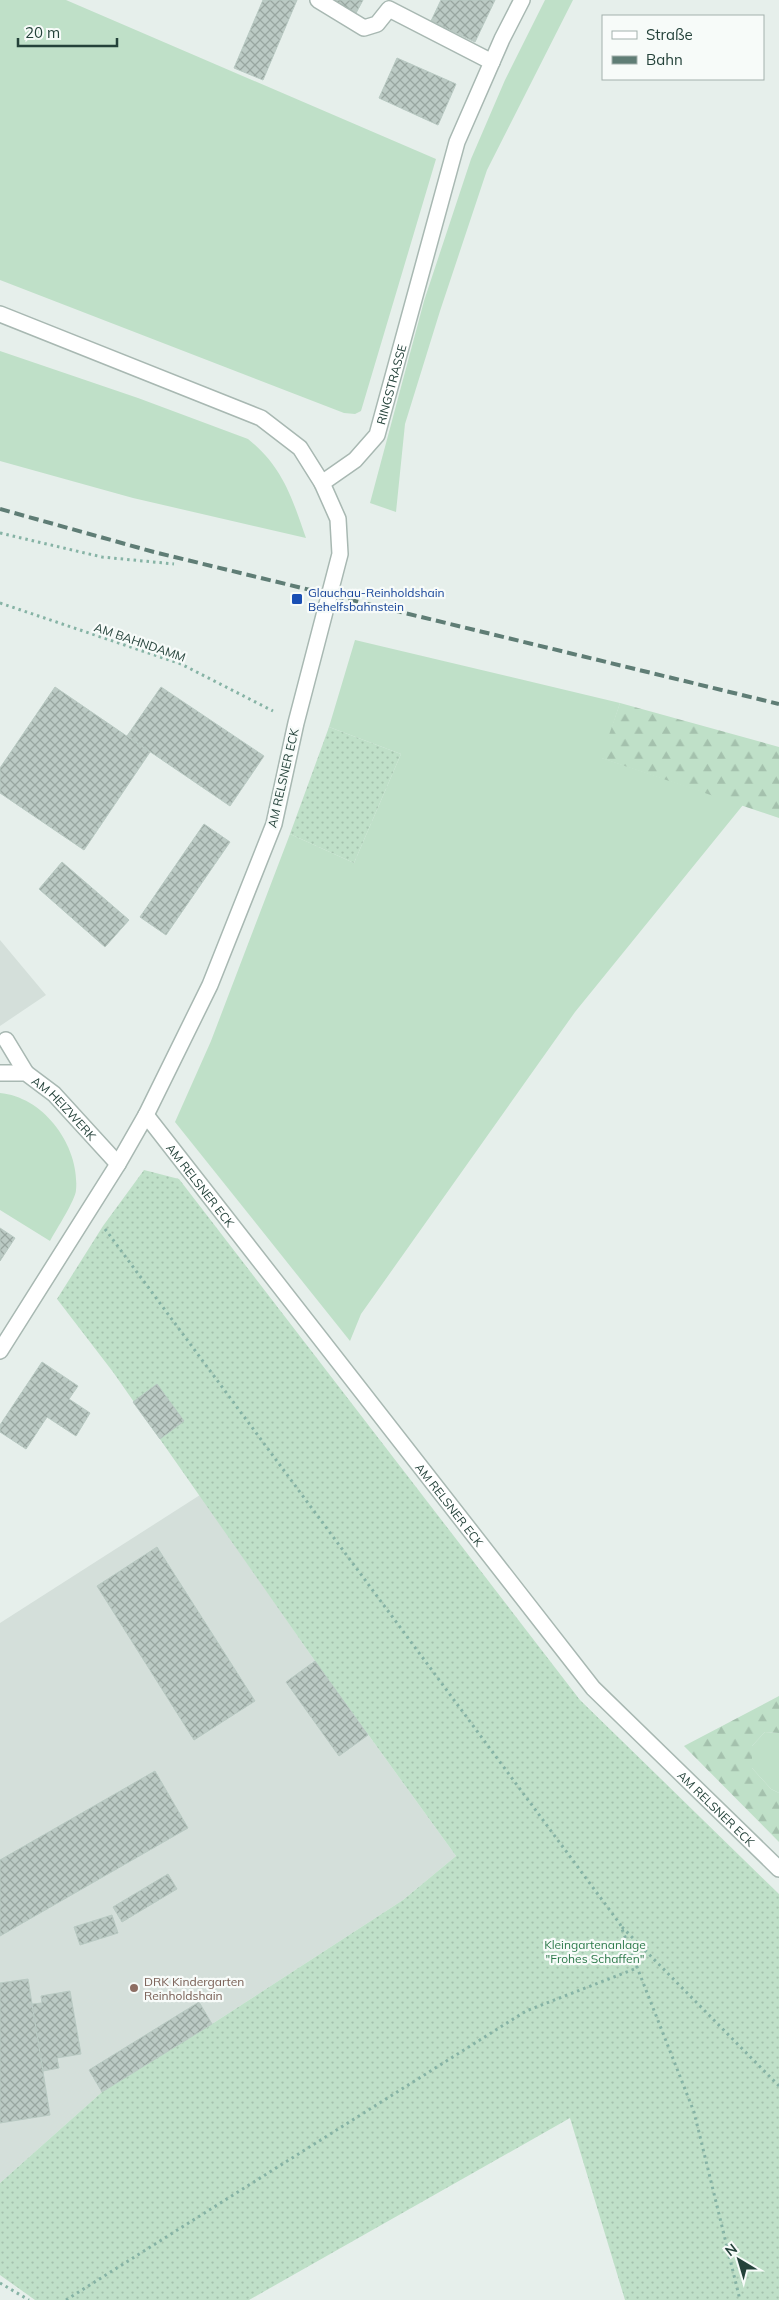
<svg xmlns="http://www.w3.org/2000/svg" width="779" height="2300" font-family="Mulish,sans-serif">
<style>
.built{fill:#d4dfda}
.grass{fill:#bfe0c8}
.forest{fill:url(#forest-firs)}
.garden{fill:url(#garden-dots)}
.building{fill:url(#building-cross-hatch);stroke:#b8c9c2}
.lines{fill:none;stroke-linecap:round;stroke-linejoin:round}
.service-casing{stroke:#a8b8b2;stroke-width:18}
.tertiary-casing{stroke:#a8b8b2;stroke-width:18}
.path{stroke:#86b3a5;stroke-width:3;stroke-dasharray:2.5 4;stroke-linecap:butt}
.service{stroke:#fff;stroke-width:15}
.tertiary{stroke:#fff;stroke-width:15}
.rail{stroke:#5f7d75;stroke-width:4;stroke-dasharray:10 5;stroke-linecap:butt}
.transit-dot{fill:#1a4fb4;stroke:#f7fbf9;stroke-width:2}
.education-dot{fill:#8d6e63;stroke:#f7fbf9;stroke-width:2}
.labels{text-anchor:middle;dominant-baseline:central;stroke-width:4.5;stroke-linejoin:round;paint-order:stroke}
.street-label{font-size:12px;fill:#24423a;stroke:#f7fbf9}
.transit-label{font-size:12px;fill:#164399;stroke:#f7fbf9;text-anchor:start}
.park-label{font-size:12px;fill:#2d7a4b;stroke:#f7fbf9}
.education-label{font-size:12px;fill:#785e54;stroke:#f7fbf9;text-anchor:start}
</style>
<defs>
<pattern id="forest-firs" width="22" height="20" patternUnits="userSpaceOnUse" patternTransform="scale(1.25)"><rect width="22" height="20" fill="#bfe0c8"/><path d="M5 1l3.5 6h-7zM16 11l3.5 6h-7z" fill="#a4c1ad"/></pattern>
<pattern id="garden-dots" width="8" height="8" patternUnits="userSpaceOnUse" patternTransform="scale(1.25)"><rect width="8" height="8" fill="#bfe0c8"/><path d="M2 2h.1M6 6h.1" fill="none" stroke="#a4c1ad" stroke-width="1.8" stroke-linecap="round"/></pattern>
<pattern id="building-cross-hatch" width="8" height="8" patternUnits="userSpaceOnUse" patternTransform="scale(1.25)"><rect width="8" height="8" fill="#bbcac4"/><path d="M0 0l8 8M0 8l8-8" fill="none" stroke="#98a6a0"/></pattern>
</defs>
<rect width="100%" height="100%" fill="#e6efeb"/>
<path class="built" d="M0 940 46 995 0 1026Z
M200 1495 315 1661 456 1856 403 1900 212 2024 102 2092 0 2183V1623Z"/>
<path class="grass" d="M0 0H66L436 159 361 411 355 414 344 413 0 280Z
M545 0H573L487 170 440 311 405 424 396 512 370 503 424 301 471 159 505 80Z
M0 351 138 398 248 439C283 467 292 498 306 538L133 498 0 461Z
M355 640 620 703 602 758 743 805 575 1012 361 1314 350 1341 175 1122 211 1041 290 834 354 863 401 754 329 727Z
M0 1093C44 1097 80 1146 76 1190 76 1199 56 1230 50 1241L0 1210Z
M765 1732 779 1733V1793L771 1789 752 1768V1746Z"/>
<path class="forest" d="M620 703 779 747V818L601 758Z
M779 1696V1733L765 1732 752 1746V1768L771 1789 779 1793V1842L684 1746Z"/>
<path class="garden" d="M329 727 401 754 354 863 290 834Z
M144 1170 179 1179 580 1700 779 1894V2300H625L570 2118 249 2300H35L0 2275V2183L102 2092 212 2024 403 1900 456 1856 315 1661 113 1372 57 1299 103 1226Z"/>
<path class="building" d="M263 0H297L263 80 234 68Z
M327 0H363L355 15Z
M441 0H495L475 42 431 21Z
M397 58 456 84 438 125 379 98Z
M55 687 150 752 84 850 0 793V768Z
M161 687 264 756 230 806 127 736Z
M204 824 230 842 166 935 140 917Z
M62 862 129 920 105 947 39 889Z
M0 1228 15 1238 0 1261Z
M42 1362 78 1386 69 1399 90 1413 76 1436 47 1417 26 1449 0 1432V1425Z
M157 1384 184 1421 160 1439 133 1402Z
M157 1547 255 1701 194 1740 97 1586Z
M315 1661 368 1735 339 1756 286 1682Z
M155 1771 188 1828 0 1936V1860Z
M168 1874 177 1889 122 1922 113 1907Z
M112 1915 118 1933 80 1945 74 1927Z
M28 1979 50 2115 0 2123V1983Z
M70 1991 81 2054 57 2058 59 2068 43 2071 32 2004 42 2003 41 1996Z
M199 2002 212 2024 102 2092 89 2070Z"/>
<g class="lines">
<g class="service-casing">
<g id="service">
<path d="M318 0 364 28 377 24 389 9 492 62"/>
<path d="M6 1040 26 1073"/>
<path id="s1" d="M0 1073H26L54 1094 118 1164"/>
<path id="s2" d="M146 1115 593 1688 779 1869"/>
</g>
</g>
<g class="tertiary-casing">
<g id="tertiary">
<path d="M0 314 261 418 300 448 322 483 338 519 340 554 296 723 274 824 210 985 146 1115 118 1164 0 1351"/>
<path id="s3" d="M322 483 355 460 377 435 457 142 502 39 522 0"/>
</g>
</g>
<path class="path" d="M0 533 102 557 174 564
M0 603 181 664 273 711
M105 1229 620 1924 694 2112 740 2300
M622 1927 779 2086
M0 2283 29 2300
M66 2300 526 2011 637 1968"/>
<use href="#service" class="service"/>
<use href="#tertiary" class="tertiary"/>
<path class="rail" d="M0 509 154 552 779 704"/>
</g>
<rect class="transit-dot" x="291" y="593" width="12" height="12" rx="2.5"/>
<circle class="education-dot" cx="134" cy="1988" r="5"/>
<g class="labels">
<g class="street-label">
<text stroke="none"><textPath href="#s3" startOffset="126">RINGSTRASSE</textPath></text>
<text transform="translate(140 642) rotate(19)">AM BAHNDAMM</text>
<text transform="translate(283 778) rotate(-77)">AM RELSNER ECK</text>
<text stroke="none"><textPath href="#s1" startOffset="78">AM HEIZWERK</textPath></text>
<text stroke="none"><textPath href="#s2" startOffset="89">AM RELSNER ECK</textPath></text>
<text stroke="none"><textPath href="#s2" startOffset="494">AM RELSNER ECK</textPath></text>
<text stroke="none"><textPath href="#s2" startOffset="899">AM RELSNER ECK</textPath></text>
</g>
<g class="transit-label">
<text x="308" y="592">Glauchau-Reinholdshain<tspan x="308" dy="14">Behelfsbahnstein</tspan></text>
</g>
<g class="park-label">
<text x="595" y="1944">Kleingartenanlage<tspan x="595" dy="14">"Frohes Schaffen"</tspan></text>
</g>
<g class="education-label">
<text x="144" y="1981">DRK Kindergarten<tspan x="144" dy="14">Reinholdshain</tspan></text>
</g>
</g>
<rect x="602" y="15" width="162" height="65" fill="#f7fbf9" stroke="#a3b1ad"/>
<rect x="612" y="31" width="25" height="8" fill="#ffffff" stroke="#a3b1ad"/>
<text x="646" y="40" font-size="15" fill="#24423a">Straße</text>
<rect x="612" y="56" width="25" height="8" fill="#5f7d75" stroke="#a3b1ad"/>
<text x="646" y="65" font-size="15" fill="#24423a">Bahn</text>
<g transform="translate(739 2260) rotate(322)" stroke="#f7fbf9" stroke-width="4" paint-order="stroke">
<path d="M0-4L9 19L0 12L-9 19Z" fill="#24423a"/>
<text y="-8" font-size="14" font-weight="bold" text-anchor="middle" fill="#24423a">N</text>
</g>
<path d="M18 38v8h99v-8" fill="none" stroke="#24423a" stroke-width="2.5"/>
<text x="25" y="38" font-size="15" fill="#24423a" stroke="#f7fbf9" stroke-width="4" paint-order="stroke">20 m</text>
</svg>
